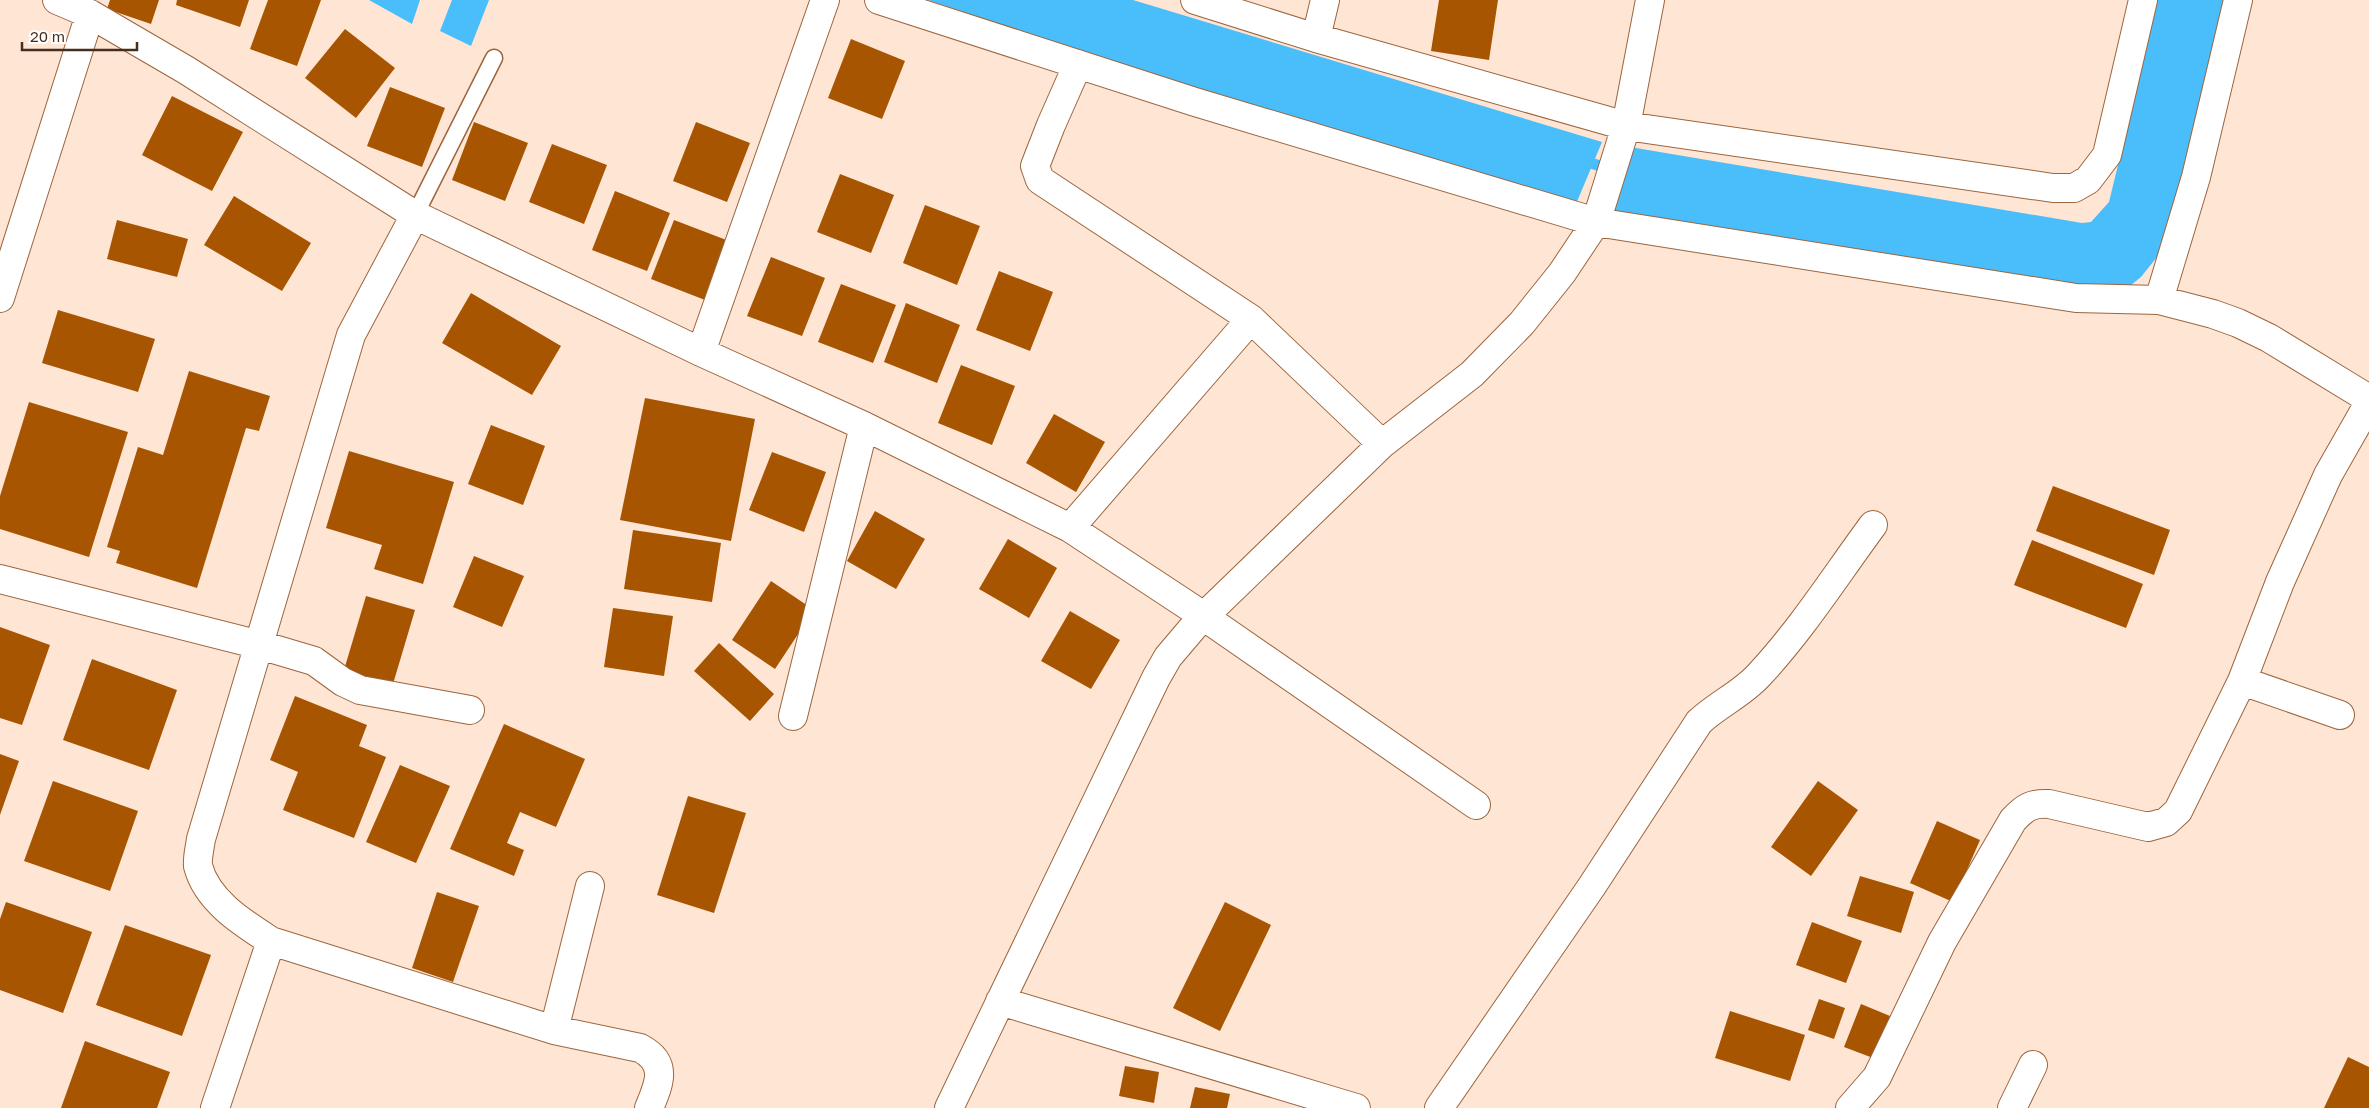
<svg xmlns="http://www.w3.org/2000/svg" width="2369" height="1108" font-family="'Golos Text',sans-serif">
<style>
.water{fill:#4abefa}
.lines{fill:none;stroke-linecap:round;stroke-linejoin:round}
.stream{stroke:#4abefa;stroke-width:11}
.building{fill:#a75501}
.lane-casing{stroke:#9c653d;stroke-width:19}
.street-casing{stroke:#9c653d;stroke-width:30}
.lane{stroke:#fff;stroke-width:16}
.street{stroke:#fff;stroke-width:28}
</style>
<rect width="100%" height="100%" fill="#ffe5d4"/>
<path class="water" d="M369 0H420L412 24Z
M452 0H489L471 46 440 31Z
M928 0H1133L1602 142 1576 204 1208 94Z
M2158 0H2229L2165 247 2141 277 2125 290 2096 298 1609 210 1630 147 2082 223 2091 222 2109 202Z"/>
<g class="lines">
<path class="stream" d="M1578 159 1613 170"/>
</g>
<path class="building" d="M110 0H159L151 24 107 9Z
M177 0H249L240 27 176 5Z
M268 0H321L297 66 250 49Z
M1439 0H1498L1489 60 1431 51Z
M345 29 395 68 356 118 305 78Z
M851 39 905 61 882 119 828 98Z
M390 87 445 108 422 167 367 146Z
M172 96 243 132 212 191 142 155Z
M474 122 528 143 505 201 452 180Z
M696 122 750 143 727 202 673 181Z
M552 144 607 165 584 224 529 202Z
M840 174 894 195 871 253 817 232Z
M615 191 670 213 647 271 592 250Z
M234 196 311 243 282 291 204 245Z
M925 205 980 226 957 285 903 263Z
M117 220 188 239 177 277 107 259Z
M674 220 729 241 705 300 651 279Z
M771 257 825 278 802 336 747 316Z
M999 271 1053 292 1030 351 976 330Z
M841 284 896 305 873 363 818 342Z
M471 293 561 346 532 395 442 343Z
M906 303 960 325 937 383 884 362Z
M58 310 155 339 138 392 42 363Z
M961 365 1015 386 992 445 938 423Z
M189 371 270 396 259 431 246 428 197 588 116 563 120 551 107 547 138 447 163 455Z
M645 398 755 419 731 541 620 520Z
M29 402 128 432 89 557 0 529V496Z
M1054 414 1105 442 1076 492 1026 463Z
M491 425 545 446 523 505 468 484Z
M349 451 454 482 423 584 374 569 382 545 326 528Z
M772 452 826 472 804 532 749 510Z
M2053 486 2170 530 2154 575 2036 531Z
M875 511 925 539 896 589 847 561Z
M633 530 721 543 712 602 624 589Z
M1008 539 1057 568 1029 618 979 589Z
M2032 540 2143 584 2126 628 2014 585Z
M474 556 524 576 502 627 453 607Z
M771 581 814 610 775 669 732 640Z
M366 596 415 610 393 684 344 670Z
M613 608 673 616 664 676 604 667Z
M1070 611 1120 640 1091 689 1041 661Z
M0 627 50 645 22 725 0 718Z
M719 643 774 694 750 721 694 671Z
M92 659 177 690 149 770 63 740Z
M295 696 367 725 359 746 386 757 354 838 283 810 298 772 270 760Z
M504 724 585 759 556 827 520 812 507 843 524 850 514 876 450 849Z
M0 754 19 761 0 815Z
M400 765 450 786 416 863 366 842Z
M53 781 138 811 110 891 24 861Z
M1818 781 1858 810 1811 876 1771 847Z
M688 796 746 813 714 913 657 895Z
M1937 821 1980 840 1953 902 1910 883Z
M1860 876 1914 892 1901 933 1847 916Z
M437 892 479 906 453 982 412 968Z
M6 902 92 932 63 1013 0 990V919Z
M1225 902 1271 925 1220 1031 1173 1008Z
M1812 922 1862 941 1846 983 1796 965Z
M125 925 211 955 182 1036 96 1005Z
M1819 999 1845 1008 1834 1039 1808 1030Z
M1861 1004 1890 1016 1873 1058 1844 1047Z
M1730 1011 1805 1035 1790 1081 1715 1058Z
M85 1041 170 1072 157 1108H61Z
M2348 1057 2369 1067V1108H2324Z
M1125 1066 1159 1072 1154 1103 1119 1096Z
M1195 1087 1230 1094 1227 1108H1190Z"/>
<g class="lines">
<g class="lane-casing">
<path id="lane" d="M415 215 494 58"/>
</g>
<g class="street-casing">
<path id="street" d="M57 0 90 14 186 70 415 215 701 352 864 426 1070 528 1193 609 1476 805
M879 0 1195 102 1596 222 2076 298 2159 300 2213 314 2238 323 2269 338 2369 399
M1195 0 1316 38 1626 126 2053 188H2074L2088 180 2107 155 2143 0
M1316 38 1325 0
M1078 64 1051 125 1035 166 1040 180 1251 319 1382 444
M0 298 90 14
M2159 300 2196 177 2238 0
M701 352 825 0
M1070 528 1251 319
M0 579 260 645 314 661 343 682 360 690 470 710
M2242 681 2340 715
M793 716 864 426
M271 941 554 1030 640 1048C669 1063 659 1084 649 1108
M1000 1001 1356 1108
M554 1030 590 886
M215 1108 271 941C243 923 207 901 198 866 197 858 200 847 201 839L351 335 415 215
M949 1108 1156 678 1168 657 1196 624 1382 444 1472 374 1522 323 1562 273 1596 222 1602 203 1626 126 1650 0
M1439 1108 1592 886 1699 722C1718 704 1742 694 1759 675 1802 629 1836 575 1873 525
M1850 1108 1877 1077 1942 942 2013 820C2025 807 2032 803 2049 804L2148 827 2166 822 2178 811 2242 681 2280 582 2328 475 2369 403
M2012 1108 2033 1065"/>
</g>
<use href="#lane" class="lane"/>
<use href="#street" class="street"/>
</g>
<path d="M22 42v8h115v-8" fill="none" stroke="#462e1d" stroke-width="2.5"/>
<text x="30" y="42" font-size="15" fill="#462e1d" stroke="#ffffff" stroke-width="4" paint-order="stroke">20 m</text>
</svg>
